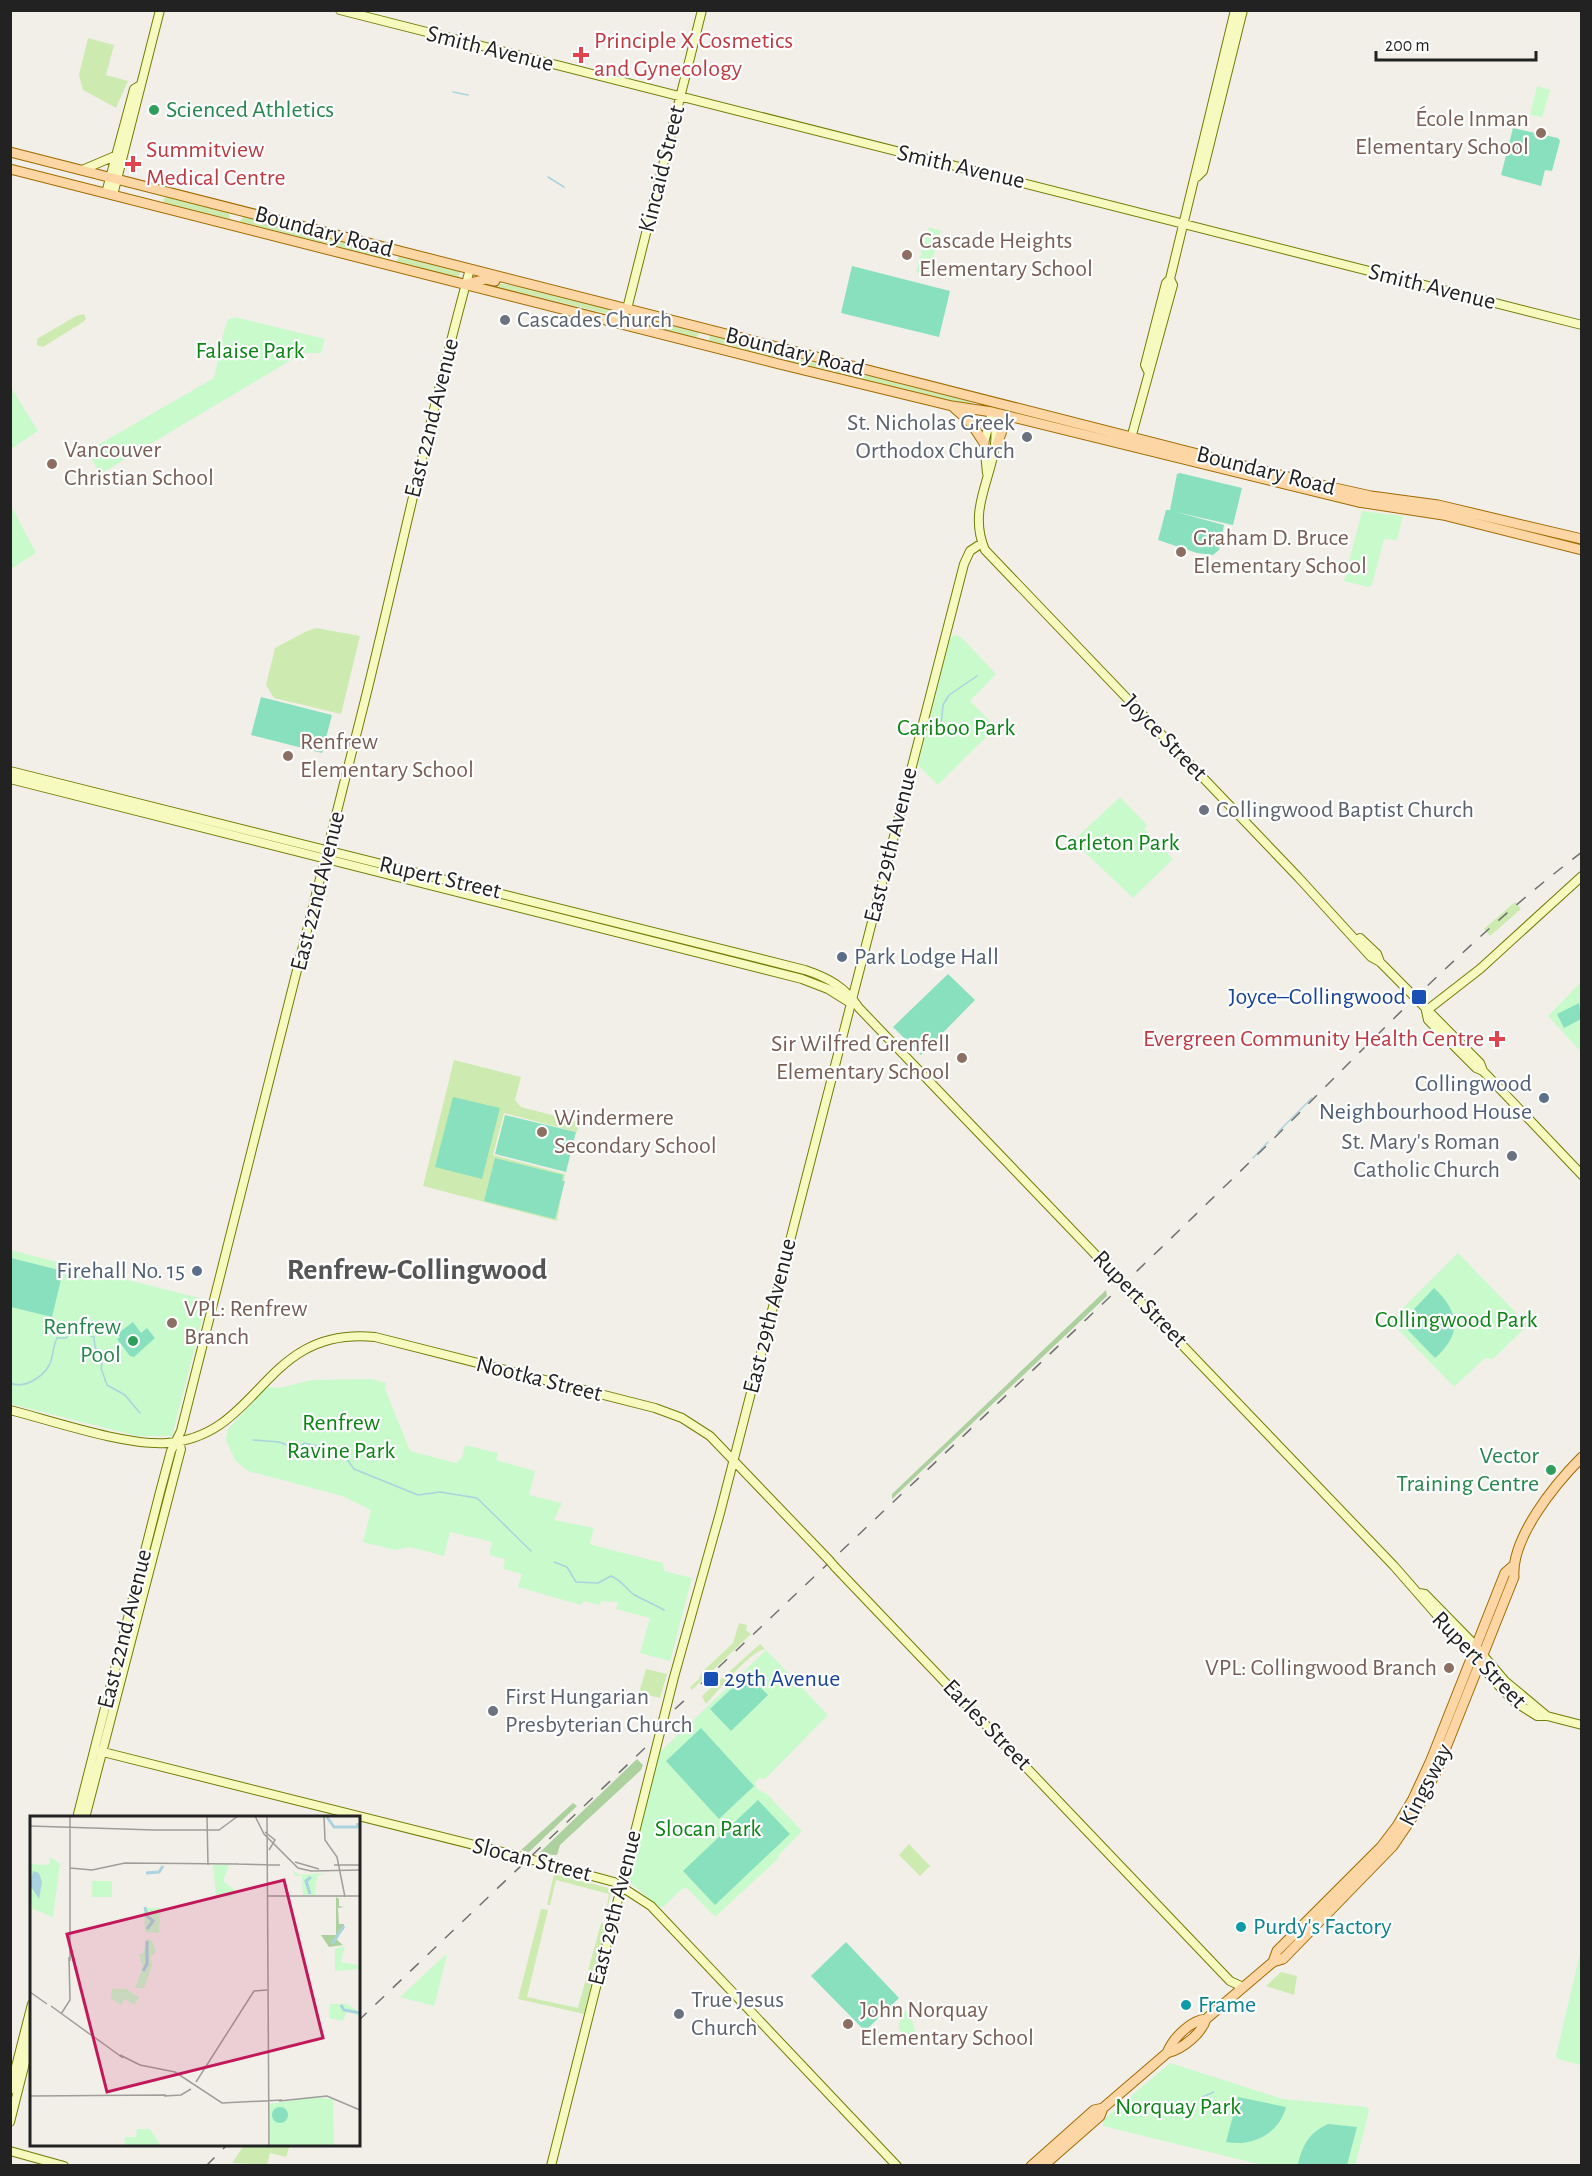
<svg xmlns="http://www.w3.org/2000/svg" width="1592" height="2176" font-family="'Alegreya Sans',sans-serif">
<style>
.grass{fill:#cdebb0}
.forest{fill:#add19e}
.park{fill:#c8facc}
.pitch{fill:#88e0be}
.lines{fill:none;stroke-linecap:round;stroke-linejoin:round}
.stream{stroke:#aad3df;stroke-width:1.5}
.secondary-casing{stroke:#707d05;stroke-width:10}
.primary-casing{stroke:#a06b00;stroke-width:11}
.secondary{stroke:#f7fabf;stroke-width:8}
.primary{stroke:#fcd6a4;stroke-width:9}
.rail{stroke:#707070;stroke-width:1.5;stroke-dasharray:12 12;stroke-linecap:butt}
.secondary-bridge-casing{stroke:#707d05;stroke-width:10;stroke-linecap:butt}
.secondary-bridge{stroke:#f7fabf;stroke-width:8}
.health-dot{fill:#e0444e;stroke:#fff;stroke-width:2}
.leisure-dot{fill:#2e9e5b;stroke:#fff;stroke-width:2}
.education-dot{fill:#8d6e63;stroke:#fff;stroke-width:2}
.worship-dot{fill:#6b7280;stroke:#fff;stroke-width:2}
.service-dot{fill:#5c6f8a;stroke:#fff;stroke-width:2}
.transit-dot{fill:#1a4fb4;stroke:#fff;stroke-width:2}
.culture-dot{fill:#0f9aa8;stroke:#fff;stroke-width:2}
.labels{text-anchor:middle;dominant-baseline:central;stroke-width:4.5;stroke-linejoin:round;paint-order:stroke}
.health-label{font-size:24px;fill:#be3a42;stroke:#fff;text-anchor:start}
.street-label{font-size:24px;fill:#222;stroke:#fff}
.leisure-label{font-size:24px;fill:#27864d;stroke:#fff;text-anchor:end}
.education-label{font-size:24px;fill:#785e54;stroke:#fff;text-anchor:start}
.worship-label{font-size:24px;fill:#5b616d;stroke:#fff;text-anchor:start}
.park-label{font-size:24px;fill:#0c8416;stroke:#fff}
.service-label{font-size:24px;fill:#4e5e75;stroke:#fff;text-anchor:end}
.transit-label{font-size:24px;fill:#164399;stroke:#fff;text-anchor:end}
.culture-label{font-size:24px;fill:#0d838f;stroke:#fff;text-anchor:start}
.district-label{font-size:30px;font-weight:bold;fill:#555;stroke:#fff}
.inset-river{fill:none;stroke:#aad3df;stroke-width:3}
.inset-road{fill:none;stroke:#9f9d99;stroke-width:1.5}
.view{fill:#c2185b;fill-opacity:0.15;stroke:#c2185b;stroke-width:3}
.inset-edge{fill:none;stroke:#222;stroke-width:3}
</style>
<rect width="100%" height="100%" fill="#f2efe9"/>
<path class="grass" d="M88 38 114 45 106 75 128 81 116 108 83 90 79 75Z
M169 197 228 210 230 219 163 205 164 198Z
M245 215 381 252 386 256 384 260 243 225 240 221Z
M399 256 461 271 458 279 396 263Z
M477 282C525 283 574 300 620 312L608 314Z
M84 314 86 319 83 322 43 347 37 345V339L76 316Z
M632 314 698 331 699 335 695 338 629 322Z
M710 335 760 346 776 355 772 359 713 344 709 341Z
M787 356 848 371 851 375 849 378 787 362Z
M866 375 968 401 978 406 863 382 862 376Z
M317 628 360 636 341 714 274 698 266 685 275 648 307 631Z
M1515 902 1521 909 1490 936 1484 929Z
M454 1060 521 1077 515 1100 521 1107 579 1122 577 1132 504 1113 493 1155 565 1174 557 1221 423 1186Z
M739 1623 747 1625 746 1630 751 1634 692 1690 690 1687 699 1679 701 1673 733 1643Z
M760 1644 765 1649C748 1653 720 1689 706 1704L702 1696Z
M646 1669 667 1674 660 1698 639 1693Z
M909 1844 930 1866 920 1876 899 1855Z
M554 1874 612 1889 605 1919 609 1894 556 1880 550 1905H547Z
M541 1909 548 1910 527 1997 578 2008 601 1923 606 1925 584 2014 518 1999Z
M1281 1972 1297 1976 1294 1995 1266 1986Z
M245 2144H290V2145L286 2157 270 2153 267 2165 232 2163Z"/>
<path class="forest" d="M1106 1290 1107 1296 892 1499V1494Z
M637 1759 643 1765 641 1770 560 1845 557 1855 538 1854Z
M573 1803 577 1806 529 1852 521 1850Z"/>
<path class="park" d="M1537 86 1550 90 1542 117 1530 115Z
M929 227 941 231 928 274 920 275 916 271Z
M235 317 325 339 321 353H303L100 474 88 453 89 450 214 378 225 327 228 320Z
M10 386 38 431 11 449H10Z
M10 504 36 553 11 569H10Z
M1362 511 1403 516 1397 540 1384 539 1372 585 1368 587 1344 581Z
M954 635 961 637 996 674 970 701 996 727 938 785 918 765 950 639Z
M1120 797 1147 825 1144 829 1173 859 1133 898 1073 841Z
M1581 982V1052L1548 1016Z
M10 1250 207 1300 172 1436H137L11 1404Z
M1458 1253 1528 1325 1493 1359 1485 1358 1454 1387 1390 1321Z
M371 1379 386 1383 385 1389 410 1451 456 1463 462 1458 465 1445 498 1453 496 1460 535 1471 529 1495 562 1503 554 1520 594 1528 590 1543 592 1545 663 1563 664 1571 692 1578 670 1661 640 1653 650 1618 616 1609 618 1602 601 1601 600 1605 583 1601 581 1605 518 1587 522 1574 503 1569 505 1559 489 1555 492 1542 450 1532 444 1556 410 1547 395 1550 363 1542 371 1510 342 1496 248 1471 235 1460 226 1440 228 1429 267 1387 279 1388 312 1380Z
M766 1650 828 1715 765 1779 759 1778 755 1783 757 1789 767 1794 802 1831 778 1856 779 1858 715 1917 687 1888 682 1889 663 1907 658 1906 628 1881 660 1752Z
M1581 1949V2065L1558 2059 1556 2056Z
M445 1955 447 1956 434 2006 400 1997Z
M909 2008 917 2038 914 2043 905 2044C898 2027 895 2021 909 2008Z
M1170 2063 1283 2099 1367 2107 1369 2111 1355 2166 1262 2165 1103 2126V2120Z"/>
<path class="pitch" d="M1513 128 1558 138 1560 141 1552 171 1545 170 1541 186 1501 175Z
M852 266 950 291 939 337 841 313Z
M1180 473 1242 488 1233 525 1176 512 1224 525 1219 550 1213 555 1197 553 1158 540 1166 510H1170L1177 474Z
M261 697 332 715 322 753 251 735Z
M948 974 975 1000 921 1055 893 1027Z
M1579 1003 1581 1019 1564 1028 1557 1014Z
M453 1097 500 1108 482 1179 435 1167Z
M505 1115 576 1132 566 1172 495 1154Z
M495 1158 563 1175 562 1181H565L555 1219 484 1201Z
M11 1258 63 1271 52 1317 11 1307Z
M1434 1288C1460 1312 1462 1335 1435 1358L1401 1323Z
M133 1322 141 1333 147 1328 155 1338 134 1357 130 1356 117 1339 120 1337 117 1334Z
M747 1674 768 1695 731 1731 710 1709Z
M701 1728 754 1786 719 1819 666 1761Z
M758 1800 790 1834 715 1905 683 1871Z
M846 1942 899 1998 865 2031 811 1976Z
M1238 2097 1286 2107C1279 2134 1252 2147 1226 2142Z
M1328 2124 1357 2127 1347 2165 1298 2164C1303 2144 1309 2133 1328 2124Z"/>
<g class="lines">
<path class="stream" d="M453 92 468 95
M548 177 564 187
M941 726 943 705 949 695 977 676
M1278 1132 1312 1098
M1253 1158 1268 1142
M10 1383C26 1390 49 1374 52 1357 54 1349 53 1346 57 1338H66L74 1331 94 1337 95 1347 103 1359 101 1368 107 1385 125 1395 140 1413
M253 1440 279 1442 298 1449 304 1443 341 1451 354 1469 418 1495 440 1492 477 1498 531 1551
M554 1562 567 1567 576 1582 598 1583 611 1576C624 1582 625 1588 633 1594 643 1600 654 1604 664 1610
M1200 2098 1214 2092"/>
<g class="secondary-casing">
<path id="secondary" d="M340 10 1582 325
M82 170 115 156
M1197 177 1203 171 1243 10
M106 193 134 89 139 86
M113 195 160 10
M606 319H616L627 309 702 10
M1148 371 1145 365 1166 283 1170 279
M992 412C1008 463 963 499 985 550L1298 877 1371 957 1380 962 1480 1063 1483 1071 1582 1175
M1130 442 1173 285 1170 279 1235 10
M987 473 984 443 992 412
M10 771 805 970C829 978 845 987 859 1008L1394 1566 1499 1686 1515 1702 1537 1716H1547L1582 1725
M10 779 802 979 828 989 852 1004
M1360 938 1377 954 1380 962
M1426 1011 1480 969 1582 876
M1426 1011 1428 1020 1476 1068 1483 1071
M10 1410C53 1421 126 1446 167 1443 262 1436 262 1326 375 1337L655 1408 682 1418 710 1436 829 1560
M835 1567 1230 1981 1243 1987
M1419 1593 1425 1594 1471 1641 1505 1681 1547 1716
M95 1750 522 1857
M77 1818 160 1492 171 1451 181 1431C244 1186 306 941 366 696 401 553 431 410 470 269
M85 1818 181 1449 178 1441
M533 1860 614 1882 651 1906 897 2166
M10 2090 32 2004
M10 2122 32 2035
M10 2151 64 2166
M551 2166 674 1677 720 1513 964 564 970 551 982 543"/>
</g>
<g class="primary-casing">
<path id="primary" d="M10 152 1308 482 1371 496 1438 505 1582 539
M10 169 779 364 952 406 992 412 1358 502 1443 515 1582 550
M466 284 486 279 495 281
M952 406 971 423 984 443
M997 445 1007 416
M1273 1962 1277 1951 1381 1847 1397 1826 1413 1799 1431 1760 1505 1573 1513 1566
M1167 2053C1173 2038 1191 2020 1206 2019L1273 1962 1283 1959 1393 1846 1416 1812 1437 1770 1514 1577C1511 1538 1555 1484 1582 1457
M1031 2166 1094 2110 1103 2108 1167 2053C1183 2049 1202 2033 1206 2019
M1043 2166 1100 2116 1103 2108"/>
</g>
<use href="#secondary" class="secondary"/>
<use href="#primary" class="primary"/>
<path class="rail" d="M701 1684C874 1519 1050 1356 1222 1189 1341 1075 1450 952 1582 852
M675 1709 688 1697
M358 2021 646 1747
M206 2166 228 2144"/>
<g class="secondary-bridge-casing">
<path id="secondary-bridge" d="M829 1560 835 1567
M522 1857 533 1860"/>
</g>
<use href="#secondary-bridge" class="secondary-bridge"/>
</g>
<g class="health-dot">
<path d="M578 46h6v6h6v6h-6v6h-6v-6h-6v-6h6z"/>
<path d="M130 155h6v6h6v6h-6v6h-6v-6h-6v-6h6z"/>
<path d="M1494 1030h6v6h6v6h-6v6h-6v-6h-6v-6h6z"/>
</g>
<g class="leisure-dot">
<circle cx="154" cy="110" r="6"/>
<circle cx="133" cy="1341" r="6"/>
<circle cx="1551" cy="1470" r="6"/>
</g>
<g class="education-dot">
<circle cx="1541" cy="133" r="6"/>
<circle cx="907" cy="255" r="6"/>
<circle cx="52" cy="464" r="6"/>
<circle cx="1181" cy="552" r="6"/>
<circle cx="288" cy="756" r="6"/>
<circle cx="962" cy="1058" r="6"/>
<circle cx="542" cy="1132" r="6"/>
<circle cx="172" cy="1323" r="6"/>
<circle cx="1449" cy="1668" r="6"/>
<circle cx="848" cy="2024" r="6"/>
</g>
<g class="worship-dot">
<circle cx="505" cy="320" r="6"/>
<circle cx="1027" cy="437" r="6"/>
<circle cx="1204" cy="810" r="6"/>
<circle cx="1512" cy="1156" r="6"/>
<circle cx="493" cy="1711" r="6"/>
<circle cx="679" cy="2014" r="6"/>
</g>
<g class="service-dot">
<circle cx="842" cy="957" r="6"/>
<circle cx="1544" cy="1098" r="6"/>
<circle cx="197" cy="1271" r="6"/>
</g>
<g class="transit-dot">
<rect x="1411" y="989" width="16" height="16" rx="3"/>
<rect x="703" y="1671" width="16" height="16" rx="3"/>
</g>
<g class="culture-dot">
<circle cx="1241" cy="1927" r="6"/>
<circle cx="1186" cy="2005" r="6"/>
</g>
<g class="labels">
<g class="health-label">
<text x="594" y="41">Principle X Cosmetics<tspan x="594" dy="28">and Gynecology</tspan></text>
<text x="146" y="150">Summitview<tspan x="146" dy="28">Medical Centre</tspan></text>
<text x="1484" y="1039" text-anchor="end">Evergreen Community Health Centre</text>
</g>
<g class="street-label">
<text transform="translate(490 49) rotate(14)">Smith Avenue</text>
<text transform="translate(961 167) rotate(13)">Smith Avenue</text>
<text transform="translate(662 169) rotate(-76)">Kincaid Street</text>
<text transform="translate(324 232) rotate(15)">Boundary Road</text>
<text transform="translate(1432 287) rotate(14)">Smith Avenue</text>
<text transform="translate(795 352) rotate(14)">Boundary Road</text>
<text transform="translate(432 418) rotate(-76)">East 22nd Avenue</text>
<text transform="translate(1266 471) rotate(14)">Boundary Road</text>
<text transform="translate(1165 738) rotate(46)">Joyce Street</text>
<text transform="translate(891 845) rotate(-76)">East 29th Avenue</text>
<text transform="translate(440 878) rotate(13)">Rupert Street</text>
<text transform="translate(318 891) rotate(-76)">East 22nd Avenue</text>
<text transform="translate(1140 1299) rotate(46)">Rupert Street</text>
<text transform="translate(770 1316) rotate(-76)">East 29th Avenue</text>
<text transform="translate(539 1379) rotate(14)">Nootka Street</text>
<text transform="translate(125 1629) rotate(-76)">East 22nd Avenue</text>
<text transform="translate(1479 1660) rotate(46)">Rupert Street</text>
<text transform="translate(987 1725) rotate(46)">Earles Street</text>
<text transform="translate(1426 1785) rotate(-63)">Kingsway</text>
<text transform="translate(532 1860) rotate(14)">Slocan Street</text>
<text transform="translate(615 1908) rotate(-76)">East 29th Avenue</text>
</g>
<g class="leisure-label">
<text x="166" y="110" text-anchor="start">Scienced Athletics</text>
<text x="121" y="1327">Renfrew<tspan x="121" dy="28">Pool</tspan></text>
<text x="1539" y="1456">Vector<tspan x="1539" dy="28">Training Centre</tspan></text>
</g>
<g class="education-label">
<text x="1529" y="119" text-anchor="end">École Inman<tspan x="1529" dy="28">Elementary School</tspan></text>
<text x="919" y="241">Cascade Heights<tspan x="919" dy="28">Elementary School</tspan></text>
<text x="64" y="450">Vancouver<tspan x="64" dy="28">Christian School</tspan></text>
<text x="1193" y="538">Graham D. Bruce<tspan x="1193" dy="28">Elementary School</tspan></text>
<text x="300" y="742">Renfrew<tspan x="300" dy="28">Elementary School</tspan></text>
<text x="950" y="1044" text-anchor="end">Sir Wilfred Grenfell<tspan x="950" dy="28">Elementary School</tspan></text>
<text x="554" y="1118">Windermere<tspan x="554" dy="28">Secondary School</tspan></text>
<text x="184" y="1309">VPL: Renfrew<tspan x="184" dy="28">Branch</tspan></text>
<text x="1437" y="1668" text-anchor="end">VPL: Collingwood Branch</text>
<text x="860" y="2010">John Norquay<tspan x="860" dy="28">Elementary School</tspan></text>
</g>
<g class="worship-label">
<text x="517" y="320">Cascades Church</text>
<text x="1015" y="423" text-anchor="end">St. Nicholas Greek<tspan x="1015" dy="28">Orthodox Church</tspan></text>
<text x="1216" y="810">Collingwood Baptist Church</text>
<text x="1500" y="1142" text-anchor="end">St. Mary's Roman<tspan x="1500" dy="28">Catholic Church</tspan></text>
<text x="505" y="1697">First Hungarian<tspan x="505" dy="28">Presbyterian Church</tspan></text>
<text x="691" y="2000">True Jesus<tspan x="691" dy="28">Church</tspan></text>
</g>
<g class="park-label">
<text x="250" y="351">Falaise Park</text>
<text x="956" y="728">Cariboo Park</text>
<text x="1117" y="843">Carleton Park</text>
<text x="1456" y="1320">Collingwood Park</text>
<text x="341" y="1423">Renfrew<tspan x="341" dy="28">Ravine Park</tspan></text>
<text x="708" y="1829">Slocan Park</text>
<text x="1178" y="2107">Norquay Park</text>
</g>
<g class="service-label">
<text x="854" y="957" text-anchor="start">Park Lodge Hall</text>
<text x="1532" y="1084">Collingwood<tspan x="1532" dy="28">Neighbourhood House</tspan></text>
<text x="185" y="1271">Firehall No. 15</text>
</g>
<g class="transit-label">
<text x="1406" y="997">Joyce–Collingwood</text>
<text x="724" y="1679" text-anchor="start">29th Avenue</text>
</g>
<g class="culture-label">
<text x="1253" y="1927">Purdy's Factory</text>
<text x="1198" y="2005">Frame</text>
</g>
<g class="district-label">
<text x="417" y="1270">Renfrew-Collingwood</text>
</g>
</g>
<g transform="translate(30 1816)">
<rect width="330" height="330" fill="#f2efe9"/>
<path d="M306 81 309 83V90L314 91 308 92 309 108H314V114H310L307 124 313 129 299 131 291 119H306Z" fill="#add19e"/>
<path d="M20 41 30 48 23 101 0 92V48L19 49ZM183 49H199L193 65 206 75 200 81 186 79ZM263 55 270 59 296 57 287 60 285 79H273L272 60H265ZM62 65H82V81H62ZM114 92H130L129 117 115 116ZM117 122 122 125 126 136 120 141 122 149 114 172H105L113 151 109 138H113ZM315 130 311 146 328 149 330 153 305 155V133ZM82 173H96L109 181 104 189 95 183 91 189 81 182ZM300 188H317L330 196V200L317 195 313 205 299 202ZM284 281 303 283 304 330H240V288ZM107 313H120L131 330H94L95 321H106Z" fill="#c8facc"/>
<path d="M242 299a8 8 0 1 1 16 0a8 8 0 1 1-16 0Z" fill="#88e0be"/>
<path d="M3 55 9 57 12 66 9 83 0 69Z" fill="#aad3df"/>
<path class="inset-river" d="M297 1 304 11H327L328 7M116 57 129 56 133 50M280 78 276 65 281 61M115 91 117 100 123 105 117 113M302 128 314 110M113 155 117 148V125M311 189 314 194 330 197"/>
<path class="inset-road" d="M177 0 178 49M225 0 234 18 268 52 281 55 330 54M237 0 239 330M294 0 295 24 307 41 315 81M0 10 124 14M121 14H189L208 0M235 16 245 24 239 34M265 46 289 53M205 48 250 49M304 49H330M40 52 62 54 95 47 209 48M237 80H330M40 145V0M0 176 17 188M21 190 61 219M31 198 40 184 39 141M60 218 93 242M90 239 110 249 145 256 192 287 252 284M166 266 224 175 237 174M0 280 136 279M134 280 151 279 161 273M249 285 297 280 330 294"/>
<path class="view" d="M254 64 293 222 77 276 37 118Z"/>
<rect width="330" height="330" class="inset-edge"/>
</g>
<rect width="1592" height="2176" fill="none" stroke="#222222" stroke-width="24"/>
<path d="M1376 51v9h160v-9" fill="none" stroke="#222222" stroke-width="3"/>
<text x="1385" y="51" font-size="18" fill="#222222" stroke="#ffffff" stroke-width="4.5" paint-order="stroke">200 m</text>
</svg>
